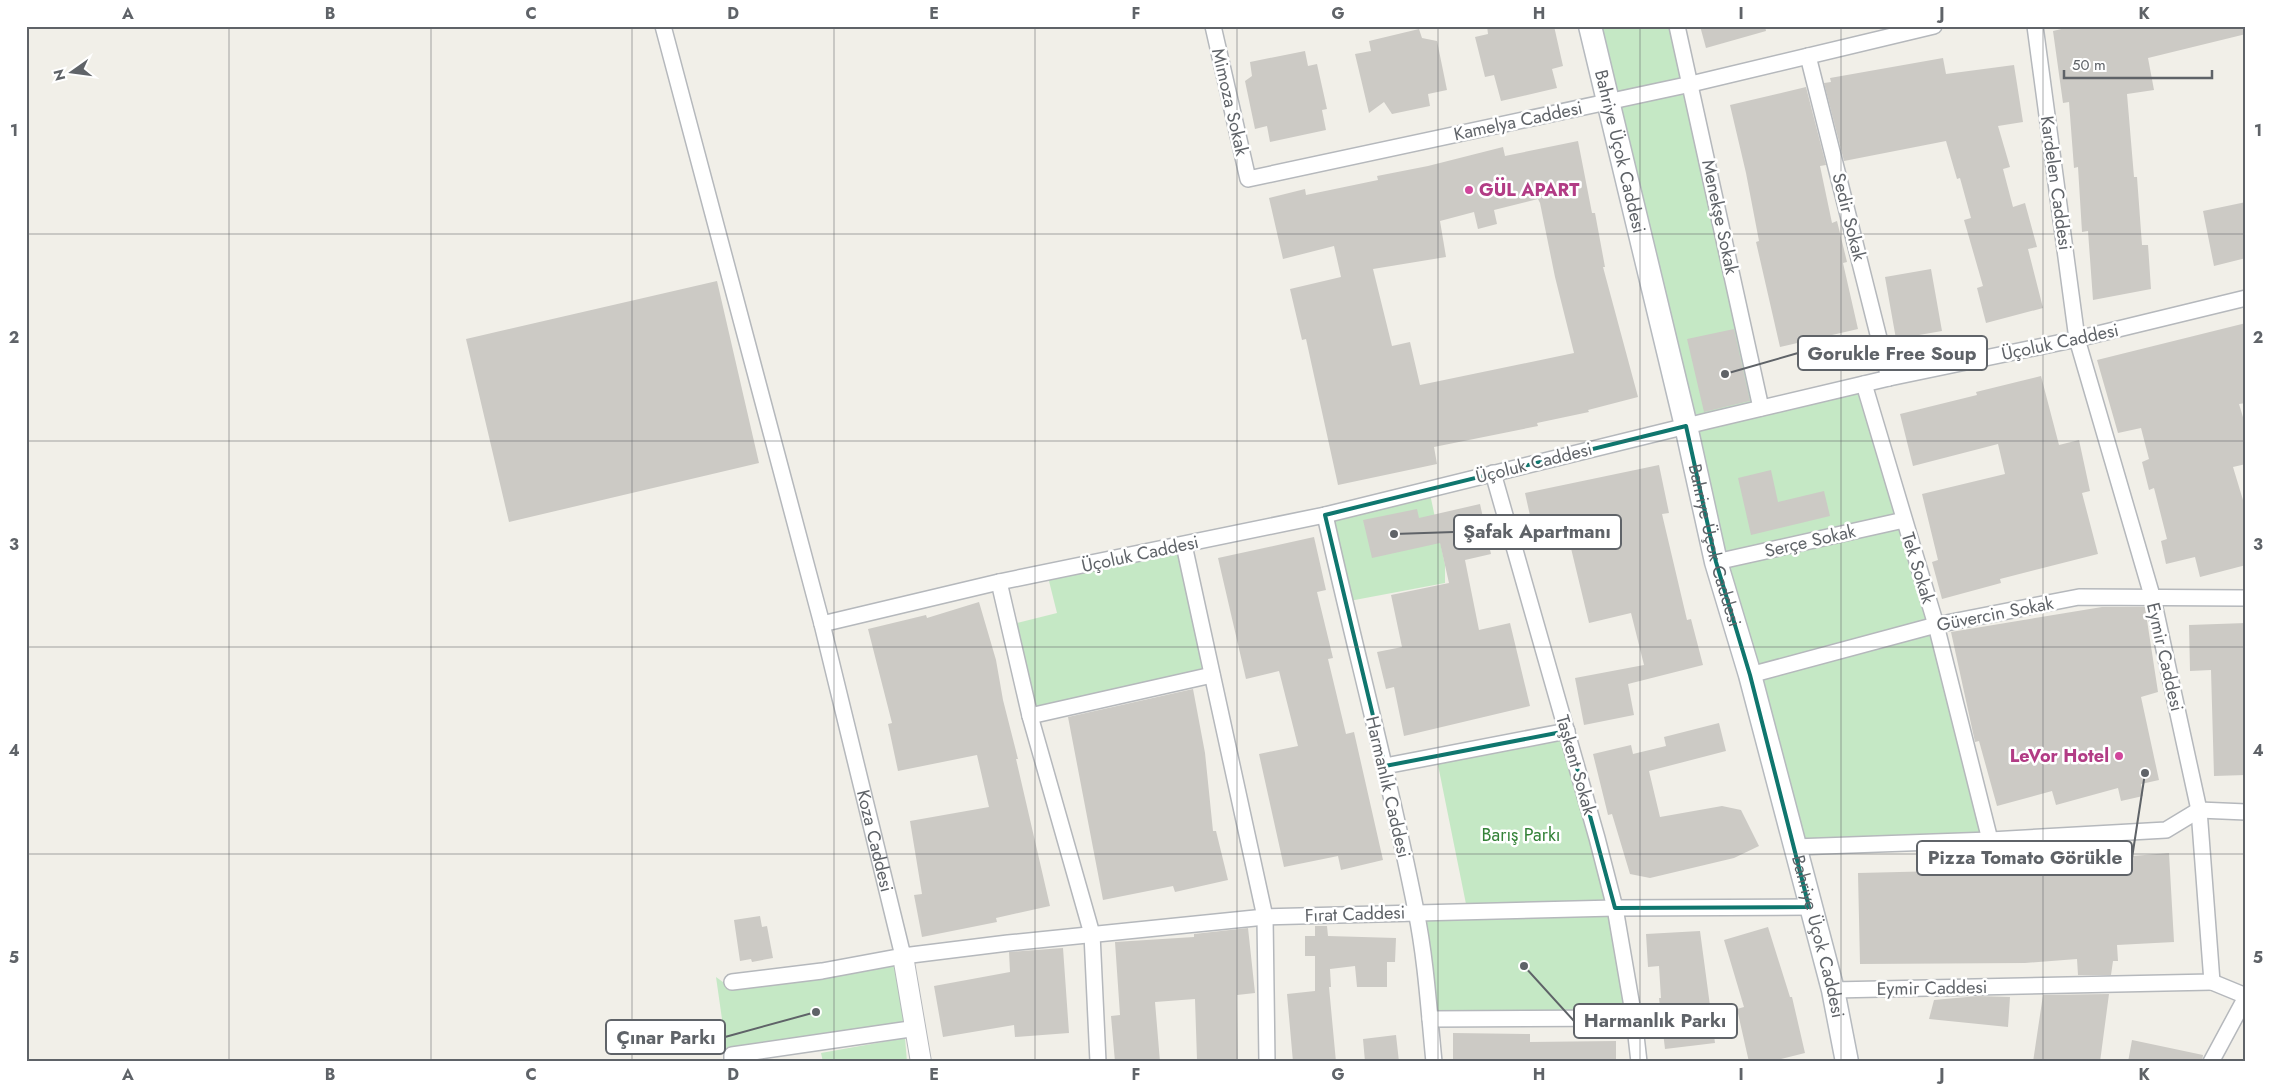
<svg xmlns="http://www.w3.org/2000/svg" width="2272" height="1088" font-family="Jost,sans-serif">
<style>
.green{fill:#c5e8c5}
.building{fill:#cccac5;fill-rule:evenodd}
.lines{fill:none;stroke-linecap:round;stroke-linejoin:round}
.minor-casing{stroke:#b5b8bc;stroke-width:18}
.tertiary-casing{stroke:#b5b8bc;stroke-width:22}
.secondary-casing{stroke:#b6babf;stroke-width:25}
.minor{stroke:#fff;stroke-width:15}
.tertiary{stroke:#fff;stroke-width:20}
.secondary{stroke:#fff;stroke-width:22}
.marked{fill:none;stroke:#0f766e;stroke-width:4;stroke-linejoin:round}
.grid{fill:none;stroke:#5f6368;stroke-width:1;stroke-opacity:0.55}
.hotel-dot{fill:#d1479c;stroke:#fff;stroke-width:2}
.labels{text-anchor:middle;dominant-baseline:central;stroke-width:5;stroke-linejoin:round;paint-order:stroke}
.street-label{font-size:18px;fill:#5f6368;stroke:#fff}
.hotel-label{font-size:18px;font-weight:bold;fill:#b23c85;stroke:#fff;text-anchor:start}
.park-label{font-size:18px;fill:#348238;stroke:#fff}
.leader{fill:none;stroke:#5f6368;stroke-width:2}
.callout-dot{fill:#5f6368;stroke:#fff;stroke-width:2}
.callout{fill:#fff;stroke:#5f6368;stroke-width:2}
.callout-label{font-size:19px;text-anchor:middle;font-weight:bold;fill:#5f6368}
.neatline{fill:none;stroke:#5f6368;stroke-width:2}
.grid-label{font-size:16px;text-anchor:middle;font-weight:bold;fill:#5f6368}
</style>
<rect width="100%" height="100%" fill="#f1efe8"/>
<path class="green" d="M1590 26H1677L1761 408 1864 384 1990 840 1794 847Z
M1429 489 1445 565V583L1344 602 1325 515Z
M1184 545 1212 675 1030 716 1009 625 1057 613 1047 573Z
M1562 736 1609 903 1466 904 1437 760Z
M1612 912 1628 1014 1433 1016 1421 917Z
M902 958 914 1025 727 1054 716 977 727 985Z
M905 1038 907 1062H823L821 1053Z"/>
<path class="building" d="M1487 26H1554L1563 66 1552 69 1557 88 1501 101 1494 75 1485 77 1475 37 1488 34Z
M1700 26H1765L1766 31 1706 48Z
M2074 26H2246V34L2148 58 2154 90 2127 94 2134 177H2137L2142 245H2148L2151 289 2093 300 2088 231 2082 232 2078 167 2074 168 2069 102 2063 103 2053 31Z
M1419 29 1422 38 1437 41 1447 90 1428 94 1430 106 1392 114 1384 102 1369 113 1355 54 1371 51 1369 41Z
M1305 51 1308 66 1317 64 1327 109 1322 110 1326 130 1270 142 1267 126 1255 129 1245 81 1252 76 1250 62Z
M1943 58 1946 74 2014 65 2023 122 1998 126 2010 167 2003 169 2013 207 2025 203 2037 247 2028 249 2043 308 1986 323 1977 288 1983 286 1964 220 1971 218 1960 178 1957 179 1946 141 1844 161 1824 83 1831 82 1830 78Z
M1806 87 1826 165 1820 166 1832 223 1837 221 1847 262 1843 263 1858 329 1780 347 1756 242 1759 241 1746 173 1730 105Z
M1578 141 1592 213H1595L1605 267H1603L1638 397 1588 410 1589 412 1537 423 1538 426 1434 447 1437 464 1338 485 1306 339 1302 340 1290 289 1341 277 1334 246 1283 259 1269 198 1305 189 1306 195 1378 180 1377 176 1428 166 1503 147 1505 156ZM1538 199 1540 203 1555 277 1574 353 1420 385 1410 342 1392 346 1373 269 1446 257 1440 221 1474 212 1478 229 1497 224 1494 210Z
M2246 202V258L2214 266 2203 211Z
M1931 269 1942 331 1896 339 1885 277Z
M717 281 759 463 509 522 466 339Z
M2246 323V403L2239 404 2246 427V464L2233 467 2246 510V565L2200 577 2195 557 2166 564 2161 541 2167 539 2154 488 2149 490 2142 462 2149 459 2141 428 2118 433 2097 360Z
M1734 329 1750 401 1704 412 1687 339Z
M2041 376 2059 445 2079 440 2090 491 2082 493 2098 554 2000 579 2001 583 1942 599 1932 562 1938 560 1922 494 2005 474 1998 444 1913 466 1900 414 1977 395 1976 392Z
M1659 465 1669 513 1662 514 1687 620 1691 619 1703 665 1628 684 1634 715 1584 725 1575 678 1644 665 1631 613 1589 623 1569 540 1537 547 1525 493Z
M1771 470 1778 502 1824 491 1830 516 1751 535 1738 478Z
M1480 504 1491 554 1465 560 1479 630 1510 623 1530 706 1404 736 1394 687 1386 689 1377 652 1402 647 1391 595 1449 583 1440 543 1372 558 1363 520 1417 509 1419 518Z
M1314 537 1326 590 1317 592 1333 658 1328 659 1346 734 1354 732 1383 860 1341 870 1338 856 1284 867 1259 754 1298 746 1279 671 1246 679 1218 558Z
M979 602 996 660 1003 700 1018 759H1016L1050 906 996 918 997 922 922 937 914 895 922 894 910 821 989 807 977 755 898 771 888 724 892 723 868 629 926 615 927 618Z
M2102 607H2145L2158 692 2141 697 2159 780 2141 784 2143 796 2121 801 2118 788 2056 805 2052 791 1997 806 1979 741 1975 742 1951 632Z
M2246 623V775L2214 776 2211 670 2190 671 2189 625Z
M1193 689 1205 753 1213 831H1216L1228 880 1175 892 1173 886 1103 900 1068 717Z
M1719 723 1726 751 1649 771 1660 817 1722 806 1741 810 1759 846 1734 858 1650 878 1630 874 1612 814 1608 815 1593 754 1631 745 1633 754 1666 746 1664 737Z
M2169 853 2174 942 2117 945 2118 961H2113L2111 975H2078L2077 959 2025 963 1860 964 1858 873 2023 869 2022 865Z
M760 916 762 927 767 926 773 958 752 962 751 959 740 961 734 920Z
M1315 926H1327L1328 936 1396 938 1395 962H1387V987H1357L1355 966 1330 969 1331 987H1329L1336 1062H1293L1287 994 1315 991V956H1305V936H1315Z
M1768 927 1790 997H1792L1805 1053 1769 1062H1749L1737 1009 1744 1007 1724 940Z
M1248 928 1255 993 1237 995 1238 1059 1197 1060 1195 999 1155 1002 1160 1062H1115L1111 1016 1120 1015 1115 942 1194 937V934Z
M1700 931 1715 1043 1665 1049 1659 998H1661L1659 966 1648 967 1646 934Z
M1063 948 1069 1033 1015 1037 1014 1025 943 1037 934 986 1010 972 1009 952Z
M2109 994 2100 1062H2033L2043 995Z
M1978 996 2010 997 2008 1027 1929 1019 1934 1000Z
M1453 1033 1530 1034V1042L1616 1041V1062H1453Z
M1396 1035 1399 1062H1365L1363 1039Z
M2132 1040 2203 1055 2202 1062H2128Z"/>
<g class="lines">
<g class="minor-casing">
<g id="minor">
<path id="s1" d="M663 26 822 624 903 956"/>
<path d="M1213 26 1248 179 1691 84 1934 26"/>
<path d="M1677 26 1761 408"/>
<path d="M1808 56 1889 378"/>
<path d="M1864 384 1936 625 1990 840"/>
<path d="M1493 473 1597 838 1615 908 1634 1018 1639 1062"/>
<path d="M1325 515C1354 647 1390 778 1416 911 1426 960 1429 1012 1434 1062"/>
<path d="M1184 545 1265 917 1267 1062"/>
<path d="M1716 562 1904 520"/>
<path d="M999 582 1030 716 1092 934 1098 1062"/>
<path d="M822 624 999 582 1325 515 1707 421 1889 378 2077 339 2246 298"/>
<path d="M1750 675 1936 625 2079 597 2246 598"/>
<path d="M1030 716 1212 675"/>
<path d="M1385 766 1567 731"/>
<path d="M1794 847 1990 840 2166 830 2199 810 2246 812"/>
<path d="M732 982 822 971 903 956 1008 943 1265 917 1615 908 1809 907"/>
<path d="M2212 982 2246 996"/>
<path d="M1833 990 2212 982 2199 810 2153 599 2077 339 2035 26"/>
<path d="M1430 1019 1634 1018"/>
<path d="M732 1062V1055L917 1028"/>
<path d="M2211 1062 2246 997"/>
</g>
</g>
<g class="tertiary-casing">
<path id="tertiary" d="M903 956 921 1062"/>
</g>
<g class="secondary-casing">
<g id="secondary">
<path id="s2" d="M1590 26 1686 426 1716 562 1750 675 1833 990 1847 1062"/>
</g>
</g>
<use href="#minor" class="minor"/>
<use href="#tertiary" class="tertiary"/>
<use href="#secondary" class="secondary"/>
</g>
<path class="marked" d="M1686 426 1716 562 1750 675 1809 907 1615 908 1567 731 1385 766 1325 515Z"/>
<path class="grid" d="M229 26V1062M431 26V1062M632 26V1062M834 26V1062M1035 26V1062M1237 26V1062M1438 26V1062M1640 26V1062M1841 26V1062M2043 26V1062M26 234H2246M26 441H2246M26 647H2246M26 854H2246"/>
<g class="hotel-dot">
<circle cx="1469" cy="190" r="5"/>
<circle cx="2119" cy="756" r="5"/>
</g>
<g class="labels">
<g class="street-label">
<text transform="translate(1230 102) rotate(77)">Mimoza Sokak</text>
<text transform="translate(1518 121) rotate(-12)">Kamelya Caddesi</text>
<text stroke="none"><textPath href="#s2" startOffset="129">Bahriye Üçok Caddesi</textPath></text>
<text transform="translate(2056 183) rotate(82)">Kardelen Caddesi</text>
<text transform="translate(1720 217) rotate(78)">Menekşe Sokak</text>
<text transform="translate(1849 217) rotate(76)">Sedir Sokak</text>
<text transform="translate(2060 342) rotate(-12)">Üçoluk Caddesi</text>
<text transform="translate(1534 463) rotate(-14)">Üçoluk Caddesi</text>
<text transform="translate(1810 541) rotate(-13)">Serçe Sokak</text>
<text stroke="none"><textPath href="#s2" startOffset="534">Bahriye Üçok Caddesi</textPath></text>
<text transform="translate(1140 554) rotate(-12)">Üçoluk Caddesi</text>
<text transform="translate(1918 568) rotate(73)">Tek Sokak</text>
<text transform="translate(1995 614) rotate(-11)">Güvercin Sokak</text>
<text transform="translate(2165 657) rotate(77)">Eymir Caddesi</text>
<text transform="translate(1576 765) rotate(74)">Taşkent Sokak</text>
<text transform="translate(1388 787) rotate(77)">Harmanlık Caddesi</text>
<text stroke="none"><textPath href="#s1" startOffset="842">Koza Caddesi</textPath></text>
<text transform="translate(1355 914) rotate(-2)">Fırat Caddesi</text>
<text stroke="none"><textPath href="#s2" startOffset="939">Bahriye Üçok Caddesi</textPath></text>
<text transform="translate(1932 988) rotate(-1)">Eymir Caddesi</text>
</g>
<g class="hotel-label">
<text x="1479" y="190">GÜL APART</text>
<text x="2109" y="756" text-anchor="end">LeVor Hotel</text>
</g>
<g class="park-label">
<text x="1521" y="835">Barış Parkı</text>
</g>
</g>
<path class="leader" d="M1725 374L1798 353M1394 534L1454 532M2145 773L2132 858M1524 966L1574 1021M816 1012L725 1037"/>
<g class="callout-dot">
<circle cx="1725" cy="374" r="5"/>
<circle cx="1394" cy="534" r="5"/>
<circle cx="2145" cy="773" r="5"/>
<circle cx="1524" cy="966" r="5"/>
<circle cx="816" cy="1012" r="5"/>
</g>
<g class="callout">
<rect x="1798" y="336" width="189" height="34" rx="5"/>
<rect x="1454" y="515" width="167" height="34" rx="5"/>
<rect x="1917" y="841" width="215" height="34" rx="5"/>
<rect x="1574" y="1004" width="163" height="34" rx="5"/>
<rect x="606" y="1020" width="119" height="34" rx="5"/>
</g>
<g class="callout-label">
<text x="1892" y="360">Gorukle Free Soup</text>
<text x="1537" y="538">Şafak Apartmanı</text>
<text x="2025" y="864">Pizza Tomato Görükle</text>
<text x="1655" y="1027">Harmanlık Parkı</text>
<text x="666" y="1044">Çınar Parkı</text>
</g>
<rect width="2272" height="1088" fill="none" stroke="#ffffff" stroke-width="55"/>
<g transform="translate(72 72) rotate(256)" stroke="#ffffff" stroke-width="4" paint-order="stroke">
<path d="M0-4L9 19L0 12L-9 19Z" fill="#5f6368"/>
<text y="-8" font-size="14" font-weight="bold" text-anchor="middle" fill="#5f6368">N</text>
</g>
<path d="M2064 70v8h148v-8" fill="none" stroke="#5f6368" stroke-width="2.5"/>
<text x="2072" y="70" font-size="15" fill="#5f6368" stroke="#ffffff" stroke-width="4" paint-order="stroke">50 m</text>
<rect x="28" y="28" width="2216" height="1032" class="neatline"/>
<g class="grid-label">
<text x="128" y="19">A</text>
<text x="330" y="19">B</text>
<text x="531" y="19">C</text>
<text x="733" y="19">D</text>
<text x="934" y="19">E</text>
<text x="1136" y="19">F</text>
<text x="1338" y="19">G</text>
<text x="1539" y="19">H</text>
<text x="1741" y="19">I</text>
<text x="1942" y="19">J</text>
<text x="2144" y="19">K</text>
<text x="14" y="136">1</text>
<text x="2258" y="136">1</text>
<text x="14" y="343">2</text>
<text x="2258" y="343">2</text>
<text x="14" y="550">3</text>
<text x="2258" y="550">3</text>
<text x="14" y="756">4</text>
<text x="2258" y="756">4</text>
<text x="14" y="963">5</text>
<text x="2258" y="963">5</text>
<text x="128" y="1080">A</text>
<text x="330" y="1080">B</text>
<text x="531" y="1080">C</text>
<text x="733" y="1080">D</text>
<text x="934" y="1080">E</text>
<text x="1136" y="1080">F</text>
<text x="1338" y="1080">G</text>
<text x="1539" y="1080">H</text>
<text x="1741" y="1080">I</text>
<text x="1942" y="1080">J</text>
<text x="2144" y="1080">K</text>
</g>
</svg>
